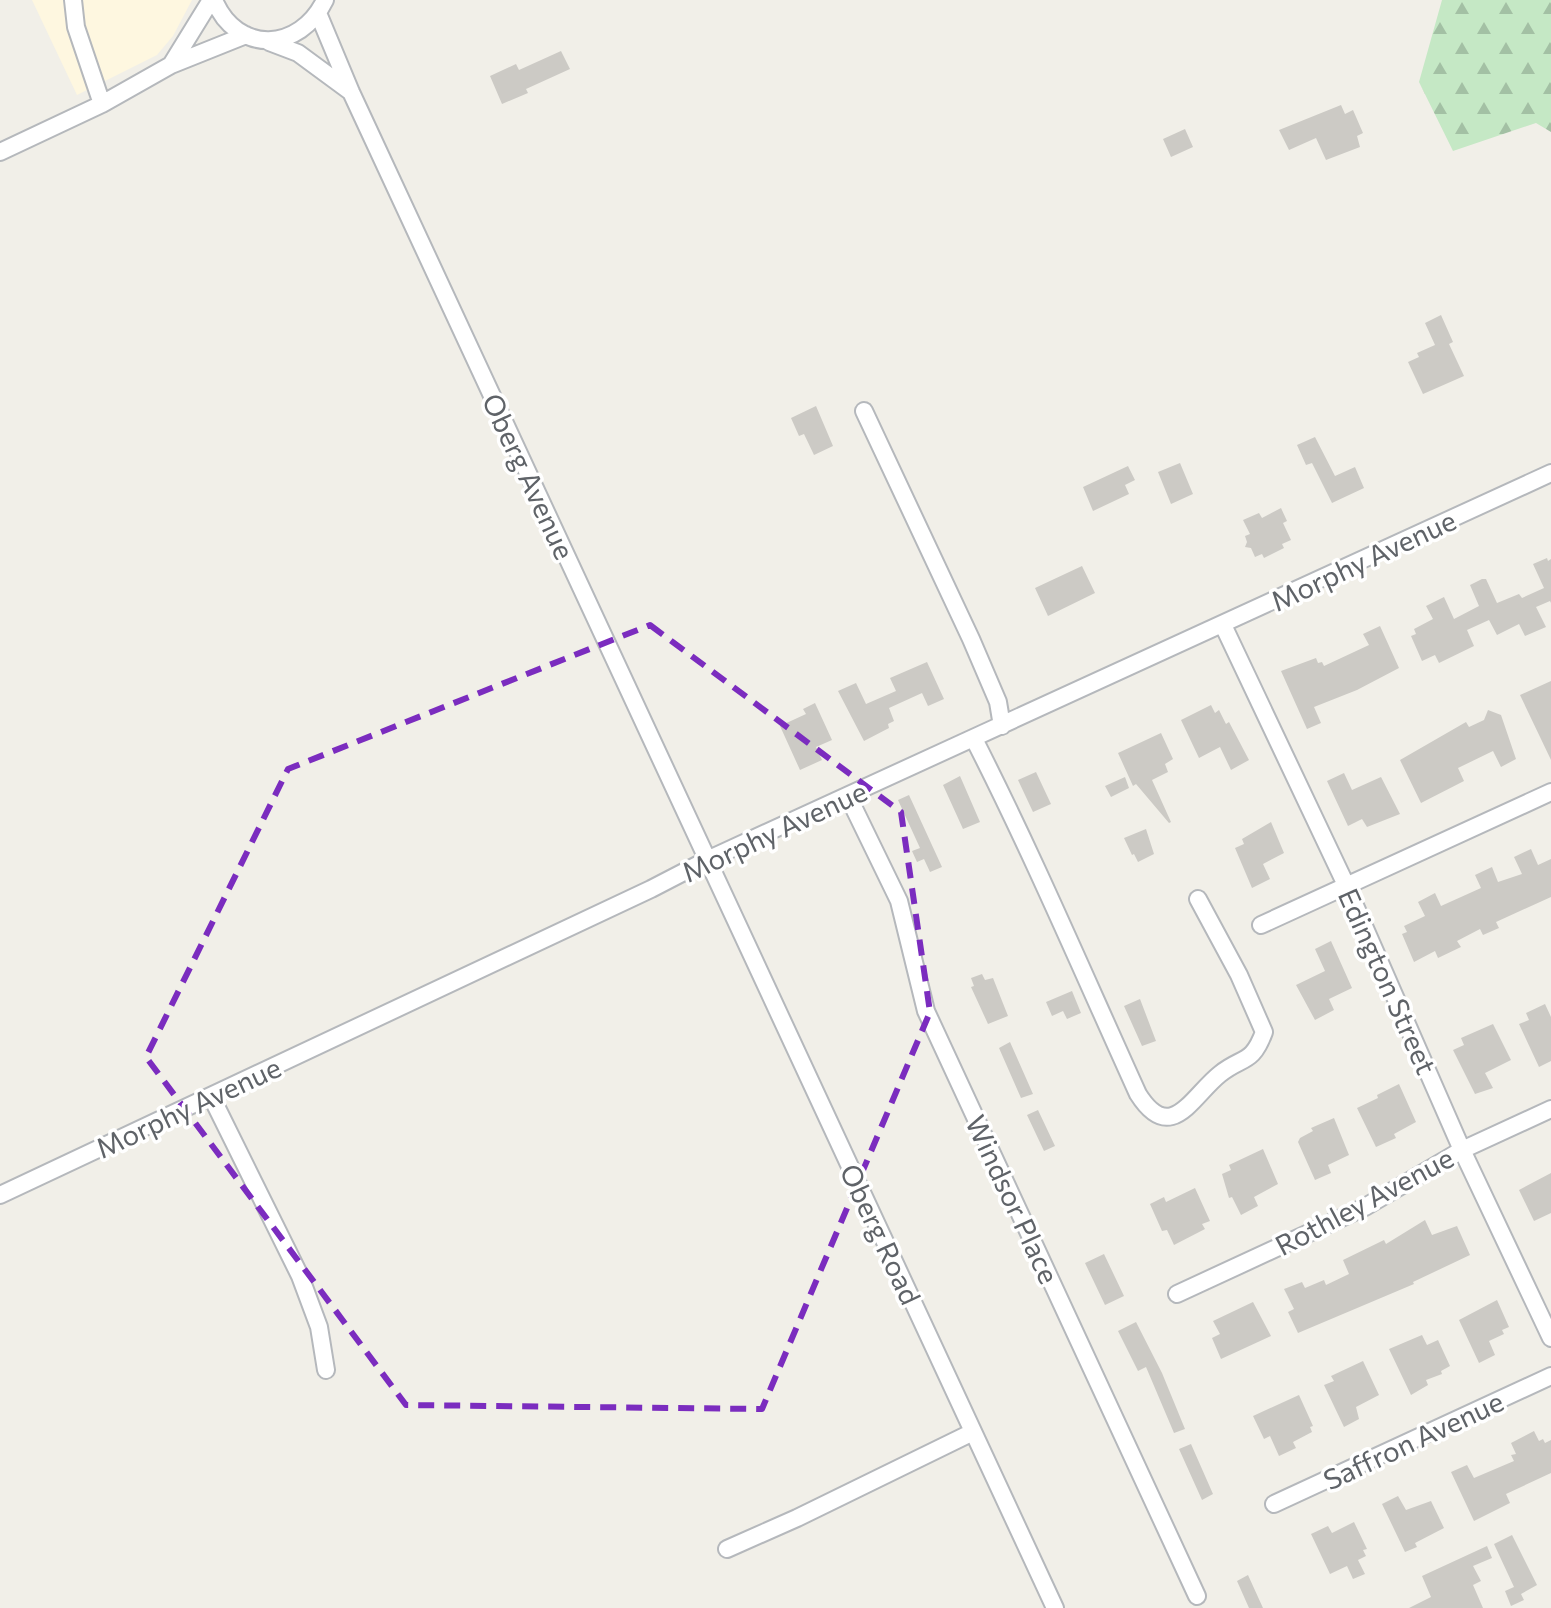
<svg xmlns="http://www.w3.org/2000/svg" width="1551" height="1608" font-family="Commissioner,sans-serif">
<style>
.commercial{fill:#fef7e0}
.forest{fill:url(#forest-firs)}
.building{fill:#cccac5}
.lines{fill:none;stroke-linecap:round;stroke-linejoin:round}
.minor-casing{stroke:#b5b8bc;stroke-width:20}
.minor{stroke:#fff;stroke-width:16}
.marked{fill:none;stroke:#7b2cbf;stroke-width:6;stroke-dasharray:16 10;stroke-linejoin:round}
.labels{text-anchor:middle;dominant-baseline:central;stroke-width:7;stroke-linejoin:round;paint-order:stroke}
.street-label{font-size:28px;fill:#5f6368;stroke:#fff}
</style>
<defs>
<pattern id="forest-firs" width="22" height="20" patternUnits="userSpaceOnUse" patternTransform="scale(2)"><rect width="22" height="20" fill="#c5e8c5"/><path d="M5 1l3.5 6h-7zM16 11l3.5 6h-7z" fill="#a3c0a4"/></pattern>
</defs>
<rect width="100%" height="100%" fill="#f1efe8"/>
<path class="commercial" d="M32 0H192L173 36 157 55 77 95Z"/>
<path class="forest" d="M1442 0H1551V132L1536 123 1453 151 1419 82Z"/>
<path class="building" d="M561 51 570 69 526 89 528 93 502 104 490 76 516 64 519 70Z
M1341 105 1345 114 1353 110 1363 133 1357 136 1360 147 1326 160 1316 138 1289 150 1279 130Z
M1185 129 1193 147 1171 157 1163 139Z
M1441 315 1453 342 1449 344 1464 376 1423 394 1408 362 1419 357 1417 353 1435 345 1425 323Z
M816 406 833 446 814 455 804 434 799 436 791 418Z
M1315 437 1335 476 1355 467 1364 488 1332 503 1312 463 1306 465 1297 445Z
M1180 463 1193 494 1171 504 1158 472Z
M1128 466 1135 480 1125 485 1129 494 1093 511 1083 487Z
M1281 508 1287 521 1283 523 1291 540 1282 544 1284 548 1264 558 1262 554 1255 557 1251 548 1245 547 1247 542 1245 536 1250 534 1243 520 1259 513 1262 518Z
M1547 558 1548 561 1551 559V603L1550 601 1536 607 1546 627 1525 636 1519 624 1497 635 1489 620 1467 630 1474 646 1439 663 1435 655 1422 661 1411 636 1416 634 1414 629 1433 619 1426 606 1444 597 1454 619 1479 606 1470 585 1482 579H1486L1497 603 1519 594 1522 598 1544 588 1533 564Z
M1082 566 1095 593 1048 616 1035 588Z
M1380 626 1399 668 1357 690 1314 707 1321 723 1307 729 1281 671 1316 658 1318 663 1322 662 1324 666 1369 645 1363 634Z
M927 662 944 699 928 706 922 693 889 708 894 721 888 724 889 728 864 741 838 691 856 683 866 704 896 691 890 678Z
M1551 681V760L1520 695Z
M815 703 832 740 816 747 822 760 800 770 780 726 806 714 803 709Z
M1211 705 1215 713 1219 710 1226 724 1229 722 1249 760 1231 770 1220 747 1199 758 1181 720Z
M1488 710 1501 715 1516 759 1501 767 1493 751 1458 768 1464 781 1421 803 1400 760 1466 722 1469 727 1484 720Z
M1161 733 1173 759 1165 764 1168 772 1152 780 1171 822 1169 823 1136 784 1133 786 1118 753Z
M1036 772 1051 804 1033 812 1018 780Z
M1344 773 1352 790 1381 777 1400 814 1367 827 1362 819 1348 826 1327 781Z
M960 776 980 822 963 829 943 785Z
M1125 777 1129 788 1111 797 1105 786Z
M909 795 942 867 930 872 924 859 917 862 912 851 920 848 898 800Z
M1271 822 1284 853 1263 864 1270 879 1252 888 1235 848 1244 844 1242 839Z
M1146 829 1154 854 1138 862 1134 854 1132 855 1124 838Z
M1531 849 1538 865 1551 859V897L1496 922 1499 928 1483 935 1480 929 1457 941 1461 947 1438 958 1435 951 1414 962 1402 934 1407 932 1404 926 1425 916 1418 902 1435 893 1441 906 1481 888 1475 875 1492 867 1498 882 1522 874 1514 857Z
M1331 941 1352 988 1329 999 1334 1010 1315 1020 1296 985 1325 971 1315 949Z
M982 974 985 980 993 978 1008 1016 988 1024 971 987 974 986 971 978Z
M1072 991 1081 1013 1067 1019 1063 1011 1052 1016 1046 1002Z
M1140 999 1156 1041 1142 1046 1124 1006Z
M1545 1004 1551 1017V1061L1539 1067 1519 1024 1529 1020 1526 1013Z
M1493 1024 1511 1060 1485 1073 1493 1088 1475 1094 1453 1050 1464 1045 1461 1038Z
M1010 1042 1033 1094 1021 1098 999 1048Z
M1399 1084 1416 1122 1394 1134 1396 1138 1376 1147 1357 1108 1378 1098 1377 1095Z
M1038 1110 1055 1146 1044 1151 1027 1115Z
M1334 1118 1349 1155 1328 1165 1331 1173 1315 1180 1298 1142 1300 1138 1313 1131 1311 1128Z
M1263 1149 1278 1184 1254 1197 1258 1206 1241 1215 1232 1197 1229 1198 1222 1174 1231 1170 1229 1165Z
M1551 1173V1213L1534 1221 1519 1190Z
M1195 1188 1210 1221 1202 1224 1205 1229 1174 1245 1167 1230 1162 1231 1150 1204 1164 1197 1166 1202Z
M1425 1220 1432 1235 1457 1226 1470 1255 1413 1282 1414 1284 1298 1333 1288 1312 1294 1309 1284 1289 1302 1282 1305 1288 1324 1280 1326 1285 1349 1274 1343 1260 1384 1240 1386 1244Z
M1104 1254 1124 1296 1105 1305 1085 1263Z
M1497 1300 1509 1327 1502 1330 1504 1334 1489 1341 1495 1355 1479 1363 1459 1320Z
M1253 1302 1271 1336 1221 1359 1212 1338 1220 1334 1213 1321Z
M1136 1322 1162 1373 1185 1429 1174 1433 1146 1367 1138 1371 1118 1331Z
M1422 1335 1427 1345 1438 1340 1450 1366 1441 1371 1442 1374 1426 1380 1428 1385 1411 1395 1389 1349Z
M1363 1361 1379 1395 1356 1407 1359 1419 1344 1427 1324 1385 1334 1381 1331 1376Z
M1299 1395 1313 1426 1310 1427 1312 1432 1293 1442 1296 1448 1279 1456 1270 1436 1264 1439 1253 1416Z
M1534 1431 1539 1441 1543 1439 1545 1443 1551 1440V1473L1506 1494 1510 1503 1474 1521 1451 1472 1467 1465 1474 1478 1514 1461 1511 1455 1516 1454 1511 1443Z
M1191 1444 1213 1494 1202 1500 1179 1449Z
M1398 1496 1406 1510 1431 1501 1444 1528 1415 1543 1417 1547 1405 1552 1382 1504Z
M1354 1522 1367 1549 1363 1550 1366 1556 1358 1560 1365 1574 1353 1579 1347 1566 1330 1574 1311 1534 1328 1526 1332 1533Z
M1512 1535 1537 1585 1521 1594 1524 1600 1511 1606 1505 1591 1514 1587 1494 1544Z
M1487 1546 1492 1558 1473 1566 1481 1581 1473 1585 1483 1608H1409L1431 1597 1422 1576Z
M1248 1575 1263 1608H1249L1237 1581Z"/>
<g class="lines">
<g class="minor-casing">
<path id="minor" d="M73 0 76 27 102 104
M214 0C237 55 300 52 325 0
M318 13 351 92 1055 1608
M269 42 298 53 351 92
M171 65 211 0
M0 152 102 104 171 65 246 35
M864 411 971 639 998 702 1002 726
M1223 625 1346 885 1462 1150 1551 1338
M974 739C1033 855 1084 975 1138 1094 1171 1146 1192 1096 1220 1074 1242 1056 1252 1065 1264 1032L1239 975 1198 899
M848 796 899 901 926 1011 1197 1596
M1261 925 1551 792
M211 1096 300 1276 319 1327 326 1370
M0 1195 651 889 707 860 1551 473
M1177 1294 1365 1207 1462 1150 1551 1109
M1274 1504 1551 1376
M727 1549 797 1518 973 1432"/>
</g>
<use href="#minor" class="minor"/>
</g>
<path class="marked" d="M650 625 901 812 930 1012 762 1409 406 1405 146 1057 288 769Z"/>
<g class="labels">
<g class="street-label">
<text transform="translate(529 476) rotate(65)">Oberg Avenue</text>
<text transform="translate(1363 560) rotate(-25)">Morphy Avenue</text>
<text transform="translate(774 831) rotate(-25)">Morphy Avenue</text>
<text transform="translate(1388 981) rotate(66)">Edington Street</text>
<text transform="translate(188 1107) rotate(-25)">Morphy Avenue</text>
<text transform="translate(1013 1199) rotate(65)">Windsor Place</text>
<text transform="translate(1364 1201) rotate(-28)">Rothley Avenue</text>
<text transform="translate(881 1234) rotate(65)">Oberg Road</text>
<text transform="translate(1413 1440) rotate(-25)">Saffron Avenue</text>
</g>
</g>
</svg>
